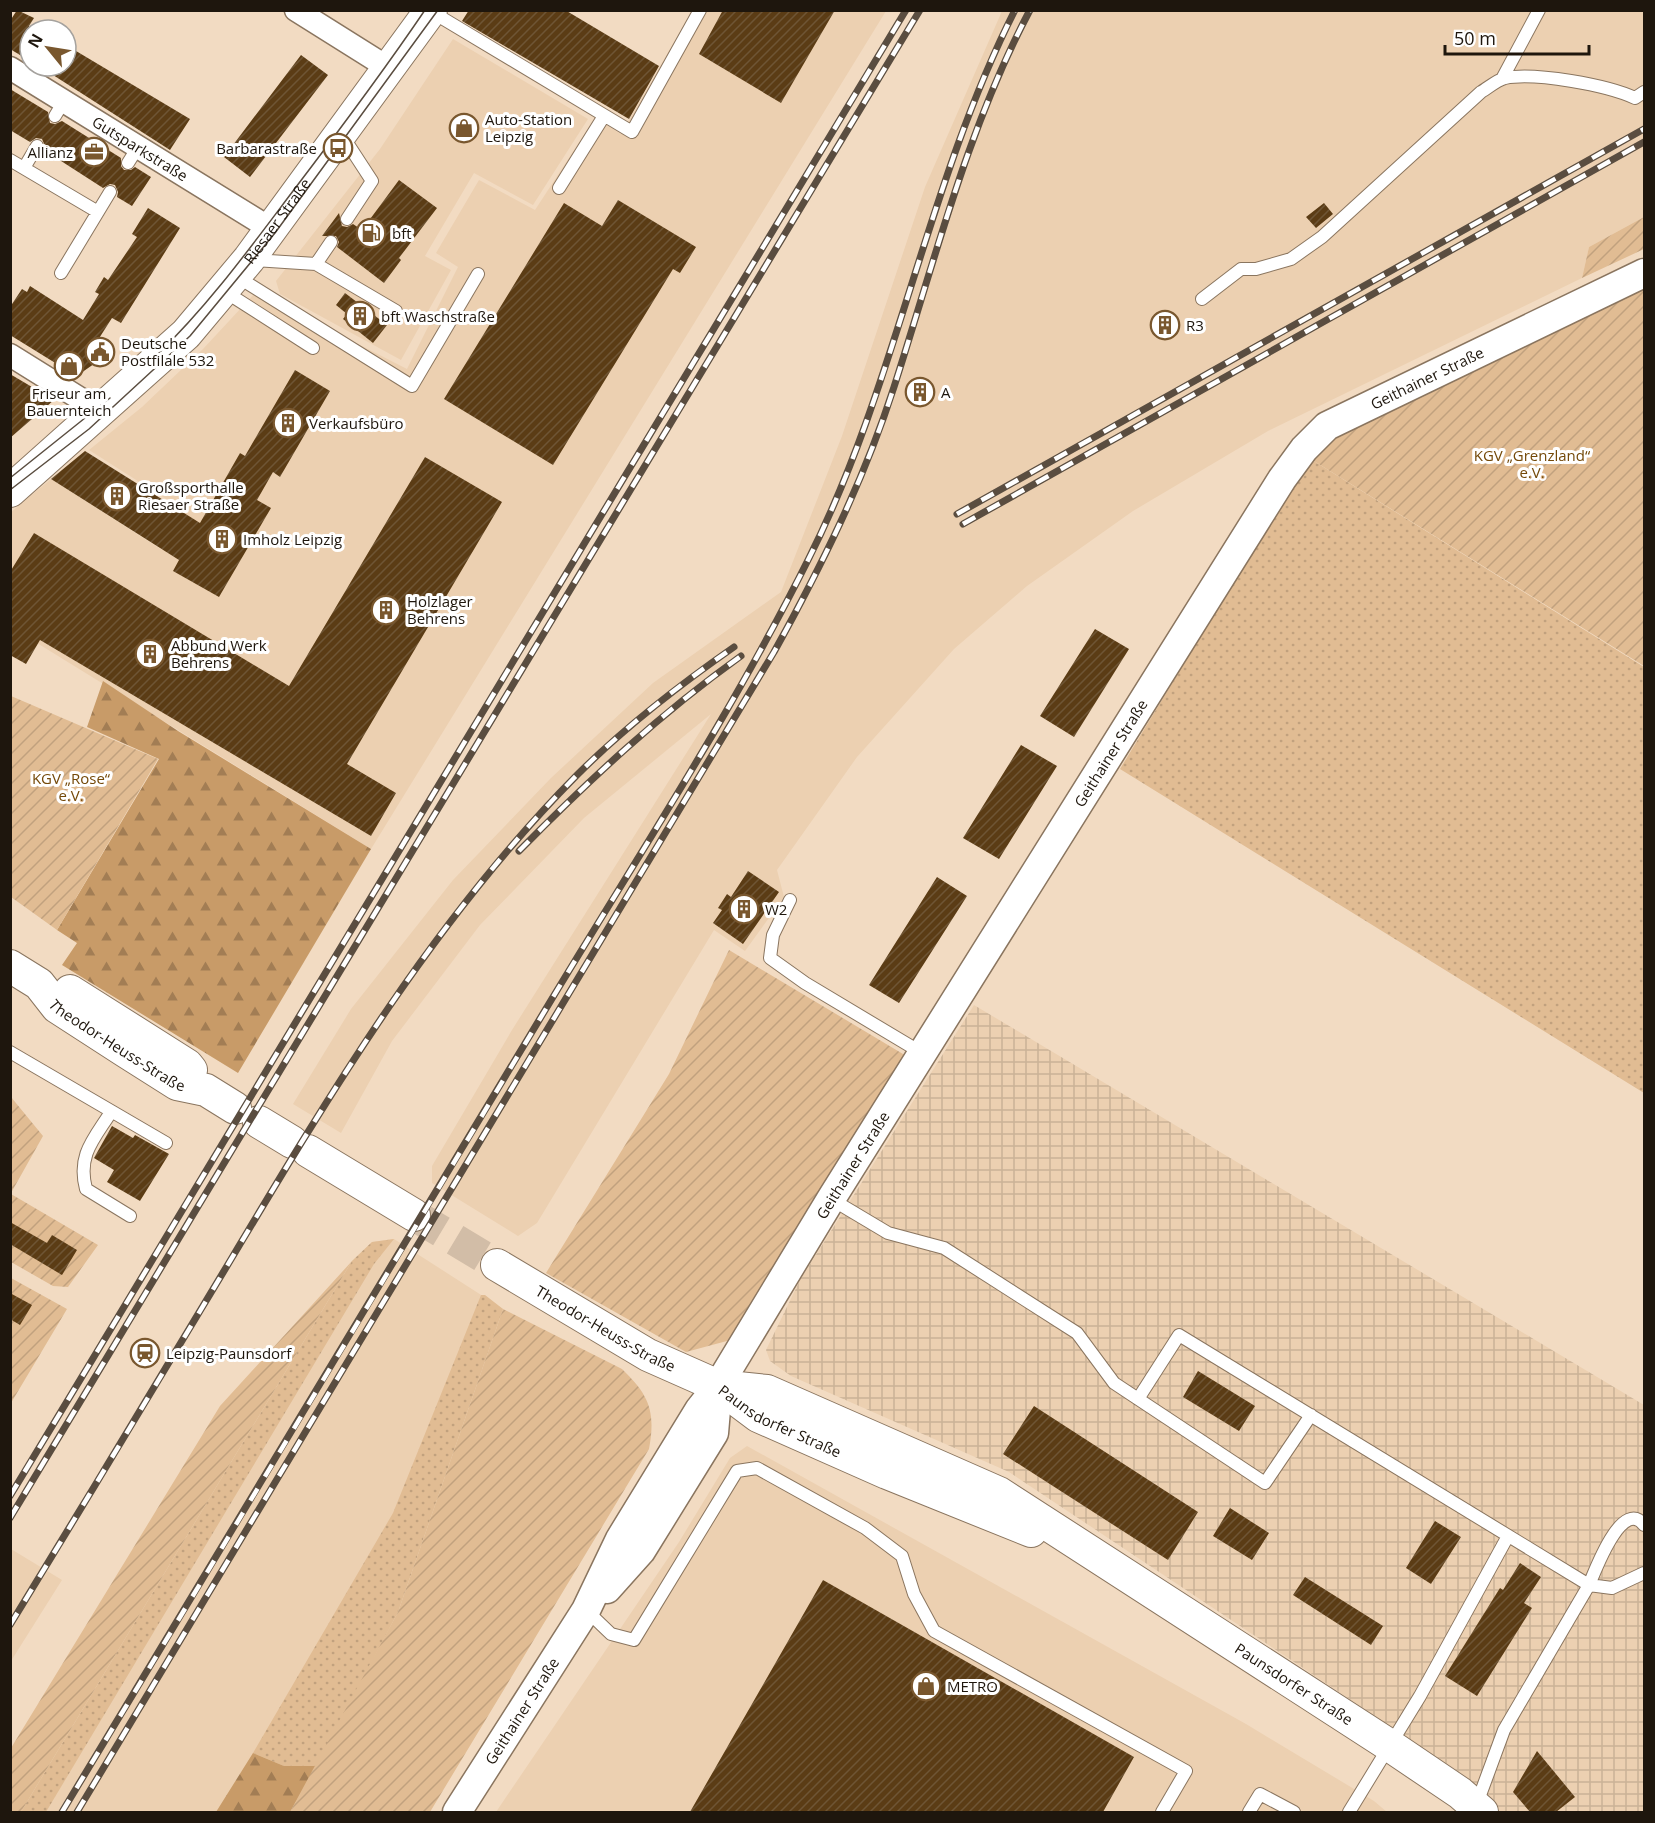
<svg xmlns="http://www.w3.org/2000/svg" width="1655" height="1823" font-family="'Open Sans',sans-serif">
<style>
.built{fill:#ecd0b1}
.industrial{fill:url(#industrial-grid)}
.grass{fill:url(#grass-dots)}
.forest{fill:url(#forest-firs)}
.garden{fill:url(#garden-furrows)}
.building{fill:url(#building-hatch)}
.lines{fill:none;stroke-linecap:round;stroke-linejoin:round}
.secondary-tunnel{stroke:#d2bda7;stroke-width:32;stroke-dasharray:32 16;stroke-linecap:butt}
.service-casing{stroke:#8a755f;stroke-width:14}
.minor-casing{stroke:#8a755f;stroke-width:25}
.tertiary-casing{stroke:#8a755f;stroke-width:31}
.secondary-casing{stroke:#8a755f;stroke-width:34}
.service{stroke:#fff;stroke-width:12}
.minor{stroke:#fff;stroke-width:22}
.tertiary{stroke:#fff;stroke-width:28}
.secondary{stroke:#fff;stroke-width:32}
.tram{stroke:#5a4d40;stroke-width:1.5}
.rail-casing{stroke:#5a4d40;stroke-width:7}
.rail{stroke:#fff;stroke-width:4.5;stroke-dasharray:14;stroke-linecap:butt}
.labels{text-anchor:middle;dominant-baseline:central;stroke-width:6;stroke-linejoin:round;paint-order:stroke}
.poi-label{font-size:15px;fill:#1e160d;stroke:#fff;text-anchor:start}
.street-label{font-size:15px;fill:#1e160d;stroke:#fff}
.park-label{font-size:15px;fill:#744909;stroke:#fff}
</style>
<defs>
<pattern id="industrial-grid" width="8" height="8" patternUnits="userSpaceOnUse" patternTransform="scale(1.5)"><rect width="8" height="8" fill="#ecd0b1"/><path d="M0 4h8M4 0v8" fill="none" stroke="#cab297"/></pattern>
<pattern id="grass-dots" width="8" height="8" patternUnits="userSpaceOnUse" patternTransform="scale(1.5)"><rect width="8" height="8" fill="#e1bc93"/><path d="M2 2h.1M6 6h.1" fill="none" stroke="#c1a17e" stroke-width="1.8" stroke-linecap="round"/></pattern>
<pattern id="forest-firs" width="22" height="20" patternUnits="userSpaceOnUse" patternTransform="scale(1.5)"><rect width="22" height="20" fill="#c89b68"/><path d="M5 1l3.5 6h-7zM16 11l3.5 6h-7z" fill="#a27d54"/></pattern>
<pattern id="garden-furrows" width="10" height="10" patternUnits="userSpaceOnUse" patternTransform="scale(1.5)"><rect width="10" height="10" fill="#e1bc93"/><path d="M-1 1l2-2M0 10L10 0M9 11l2-2" fill="none" stroke="#c1a17e"/></pattern>
<pattern id="building-hatch" width="6" height="6" patternUnits="userSpaceOnUse" patternTransform="scale(1.5)"><rect width="6" height="6" fill="#5b3c15"/><path d="M-1 1l2-2M0 6l6-6M5 7l2-2" fill="none" stroke="#6e5535"/></pattern>
</defs>
<rect width="100%" height="100%" fill="#f2dbc2"/>
<path class="built" d="M692 11H886L371 849 11 627 10 513 51 479 162 550 185 511 89 450 142 407 203 349 256 292 407 369 458 267 436 253 479 180 535 210 595 118 621 134Z
M1002 11H1644V217L1589 247 1582 278 1268 431 1133 511 1027 586 954 649 857 757 777 870 784 897 745 951 714 930 537 1223 518 1236 432 1183V1166L512 1030 711 714 584 818 480 925 392 1041 341 1133 293 1104 351 1009 453 880 551 778 653 683 781 592 842 436 925 187Z
M453 39 588 119 533 205 474 173 425 256 451 270 401 360 280 294 276 281 380 149Z
M394 1239 503 1309 398 1612 290 1812H21L352 1261 372 1242Z
M747 1446 1246 1724 1374 1801 1387 1812H496L679 1542 730 1458Z
M11 1549 62 1580 11 1661Z"/>
<path class="industrial" d="M974 1005 1644 1405V1812H1501L1465 1776 1009 1472 791 1376 770 1361 766 1350 800 1280Z"/>
<path class="grass" d="M1309 458 1644 667V1093L1120 769Z
M394 1239 374 1264 46 1812H21L352 1261 372 1242Z
M481 1295H485L503 1309 398 1612 317 1766H284L253 1753 393 1513Z"/>
<path class="forest" d="M103 681 178 731 371 849 238 1073 62 965 77 943 57 930 159 759 87 727Z
M253 1753 284 1766H317L290 1812H216Z"/>
<path class="garden" d="M1644 217V249L1582 278 1589 247Z
M1644 282V666L1309 458 1345 432Z
M11 696 158 759 57 930 11 897Z
M729 950 913 1060 738 1338 686 1352 546 1273 669 1074Z
M11 1097 43 1136 11 1193Z
M11 1194 98 1245 68 1287 53 1286 11 1262Z
M352 1261 21 1812H11V1748L220 1406Z
M11 1278 67 1309 11 1403Z
M503 1309 622 1369C649 1395 656 1411 649 1449L430 1812H290L398 1612Z"/>
<path class="building" d="M17 10 34 18 29 26 30 61 10 49V21Z
M469 10H565L659 66 629 119 462 21Z
M723 10H835L781 103 699 54Z
M66 45 190 119 170 150 39 66H66Z
M301 55 328 75 250 177 224 157Z
M10 89 48 112 50 123 55 124 62 121 121 158V166L124 170H131L135 167 151 177 132 206 117 197 118 192 115 185 110 184 103 188 44 150 45 146 42 139 36 138 30 142 10 130Z
M399 180 437 208 399 258 401 260 384 283 337 247 339 242 336 236H322L339 213 342 226 347 227 353 224 362 230Z
M618 200 696 247 680 273 673 269 553 465 444 399 564 203 602 226Z
M1324 203 1333 214 1316 228 1306 217Z
M148 208 180 228 121 323 112 318 96 343 111 352 81 373 65 369 10 335V307L22 289 27 292 30 286 83 320 99 294 95 292 104 277 108 280 137 237 132 234Z
M345 293 387 325 373 343 343 319 347 314 336 305Z
M295 370 330 391 280 477 273 472 257 500 271 508 219 597 173 571 179 560 51 479 85 451 200 523 240 453 245 456Z
M10 374 54 400 10 438Z
M425 457 502 502 347 764 396 793 371 836 40 640 26 664 10 655V572L34 533 289 686Z
M1095 629 1129 649 1074 737 1040 716Z
M1021 745 1057 766 999 859 963 838Z
M748 871 779 892 743 944 713 923 722 910 718 908 727 894 731 897Z
M937 877 967 896 899 1003 869 985Z
M112 1126 133 1138 135 1135 169 1154 140 1201 107 1182 114 1170 94 1158Z
M10 1222 47 1243 52 1235 77 1250 62 1275 10 1244Z
M10 1293 32 1305 20 1325 10 1319Z
M1198 1371 1255 1406 1239 1431 1183 1397Z
M1034 1406 1198 1512 1168 1560 1003 1454Z
M1230 1508 1269 1533 1252 1560 1213 1536Z
M1435 1521 1461 1537 1431 1584 1406 1568Z
M1520 1563 1541 1577 1524 1603 1532 1608 1477 1696 1445 1676 1500 1588 1503 1590Z
M1305 1577 1383 1626 1371 1645 1293 1595Z
M823 1580 1134 1757 1103 1812H690Z
M1537 1751 1575 1797 1556 1812H1530L1513 1792Z"/>
<g class="lines">
<path class="secondary-tunnel" d="M414 1215 497 1265"/>
<g class="service-casing">
<path id="service" d="M432 12 632 132 700 10
M1502 79 1539 10
M55 116 64 101
M342 135 372 181 347 219
M10 160 98 212
M128 163 138 147
M24 168 37 146
M559 188 604 116
M253 260 316 264 331 242
M316 264 396 311
M61 273 110 192
M236 276 412 386 478 274
M224 291 313 348
M1202 299 1241 269H1256L1291 259 1322 237 1481 92C1488 88 1497 80 1505 78 1535 72 1607 85 1635 98L1644 92
M790 900 773 935 770 958 805 983 922 1053
M10 1052 166 1143
M111 1112C94 1139 77 1155 86 1189L130 1216
M831 1199 888 1233 944 1248 1077 1333 1114 1383 1265 1483 1311 1415
M1138 1399 1179 1335 1589 1585 1612 1588 1644 1573
M586 1610 611 1634 634 1640 737 1471 757 1468 865 1528 902 1556 914 1594 934 1631 1186 1771 1162 1812
M1476 1806 1504 1730 1589 1585C1595 1571 1622 1497 1644 1525
M1249 1812 1260 1794 1294 1812
M1349 1812 1420 1696 1508 1536"/>
</g>
<g class="minor-casing">
<g id="minor">
<path d="M296 10 390 69"/>
<path id="s1" d="M10 68 271 229"/>
<path d="M10 355 100 411"/>
</g>
</g>
<g class="tertiary-casing">
<g id="tertiary">
<path d="M607 1589 641 1551 714 1433 718 1386"/>
<path id="s2" d="M457 1812 586 1610 620 1539 699 1410 718 1386 831 1199 1282 479 1304 449 1327 426 1644 273"/>
</g>
</g>
<g class="secondary-casing">
<g id="secondary">
<path id="s3" d="M10 491 186 334 249 259 431 10"/>
<path id="s4" d="M10 966 39 984 57 1007 125 1051 177 1084 206 1090 235 1108"/>
<path d="M70 991 187 1065 191 1070"/>
<path d="M259 1122 292 1142"/>
<path d="M308 1151 414 1215"/>
<path id="s5" d="M497 1265 648 1355 718 1386 758 1416 887 1473 1031 1531"/>
<path id="s6" d="M718 1386 767 1391 999 1493 1389 1745 1460 1793 1482 1812"/>
</g>
</g>
<use href="#service" class="service"/>
<use href="#minor" class="minor"/>
<use href="#tertiary" class="tertiary"/>
<use href="#secondary" class="secondary"/>
<path class="tram" d="M156 356C208 306 250 248 293 191 338 132 383 72 425 10
M10 478 110 398
M10 490 89 429 190 336 275 233 438 10"/>
<g class="rail-casing">
<path id="rail" d="M957 514 1644 129
M963 524 1644 142
M519 851C589 780 660 714 741 656
M10 1496 906 10
M10 1518 920 10
M10 1625C84 1504 157 1383 230 1261 332 1090 436 917 577 775 625 727 678 686 734 647
M62 1812C225 1543 388 1273 550 1002 638 856 733 711 809 558 897 383 926 186 1015 10
M77 1812 774 652C821 567 864 480 894 387 935 260 967 129 1030 10"/>
</g>
<use href="#rail" class="rail"/>
</g>
<defs>
<g id="shop-ring" transform="scale(1.5)"><circle r="9.5" fill="#fff" stroke="#79572e" stroke-width="1.5"/><path d="M-5-2.5h2.3a2.7 3.5 0 0 1 5.4 0H5L5.5 6h-11ZM-1.5-2.5h3a1.5 2.3 0 0 0-3 0Z" fill="#79572e"/></g>
<g id="bus-ring" transform="scale(1.5)"><circle r="9.5" fill="#fff" stroke="#79572e" stroke-width="1.5"/><path d="M-5-6H5V4H4V6H2V4H-2V6H-4V4H-5ZM-3.5-4V0h7V-4ZM-3.5 1.2v1.5H-2V1.2ZM2 1.2v1.5H3.5V1.2Z" fill="#79572e"/></g>
<g id="office-ring" transform="scale(1.5)"><circle r="9.5" fill="#fff" stroke="#79572e" stroke-width="1.5"/><path d="M-6-3h4V-5.5h4V-3h4V5H-6ZM-1-4.5V-3h2v-1.5ZM-6 0V1H6V0Z" fill="#79572e"/></g>
<g id="fuel-ring" transform="scale(1.5)"><circle r="9.5" fill="#fff" stroke="#79572e" stroke-width="1.5"/><path d="M-5.5-6h7V0h2V4h1.3V-2.5L3-4.5l.8-.8L6-3V5H2.5V1h-1V6h-7ZM-4.2-4.7v3.2H.2V-4.7Z" fill="#79572e"/></g>
<g id="building-ring" transform="scale(1.5)"><circle r="9.5" fill="#fff" stroke="#79572e" stroke-width="1.5"/><path d="M-4-6H4V6H1V3H-1V6H-4ZM-2.5-4.3h1.7v1.8h-1.7ZM.8-4.3h1.7v1.8H.8ZM-2.5-1h1.7V.8h-1.7ZM.8-1h1.7V.8H.8Z" fill="#79572e"/></g>
<g id="civic-ring" transform="scale(1.5)"><circle r="9.5" fill="#fff" stroke="#79572e" stroke-width="1.5"/><path d="M-.6-6.5H3V-4.5H.6V-3L4-1V1h2V6H-6V1h2V-1L-.6-3ZM-1.2 2.5V6h2.4V2.5Z" fill="#79572e"/></g>
<g id="station-ring" transform="scale(1.5)"><circle r="9.5" fill="#fff" stroke="#79572e" stroke-width="1.5"/><path d="M-3-6H3Q5-6 5-4V2Q5 4 3 4L4.5 6H3L1.5 4h-3L-3 6H-4.5L-3 4Q-5 4-5 2V-4Q-5-6-3-6ZM-3.5-4v3h7v-3ZM-3.5 1v1.5H-2V1ZM2 1v1.5H3.5V1Z" fill="#79572e"/></g>
</defs>
<g fill-rule="evenodd">
<use href="#shop-ring" x="464" y="128"/>
<use href="#bus-ring" x="338" y="148"/>
<use href="#office-ring" x="94" y="152"/>
<use href="#fuel-ring" x="371" y="233"/>
<use href="#building-ring" x="360" y="316"/>
<use href="#building-ring" x="1165" y="325"/>
<use href="#civic-ring" x="100" y="352"/>
<use href="#shop-ring" x="69" y="366"/>
<use href="#building-ring" x="920" y="392"/>
<use href="#building-ring" x="288" y="423"/>
<use href="#building-ring" x="117" y="496"/>
<use href="#building-ring" x="222" y="539"/>
<use href="#building-ring" x="386" y="610"/>
<use href="#building-ring" x="150" y="654"/>
<use href="#building-ring" x="744" y="909"/>
<use href="#station-ring" x="145" y="1353"/>
<use href="#shop-ring" x="926" y="1686"/>
</g>
<g class="labels">
<g class="poi-label">
<text x="485" y="119">Auto-Station<tspan x="485" dy="17">Leipzig</tspan></text>
<text x="317" y="148" text-anchor="end">Barbarastraße</text>
<text x="73" y="152" text-anchor="end">Allianz</text>
<text x="392" y="233">bft</text>
<text x="381" y="316">bft Waschstraße</text>
<text x="1186" y="325">R3</text>
<text x="121" y="343">Deutsche<tspan x="121" dy="17">Postfilale 532</tspan></text>
<text x="941" y="392">A</text>
<text x="69" y="393" text-anchor="middle">Friseur am<tspan x="69" dy="17">Bauernteich</tspan></text>
<text x="309" y="423">Verkaufsbüro</text>
<text x="138" y="487">Großsporthalle<tspan x="138" dy="17">Riesaer Straße</tspan></text>
<text x="243" y="539">Imholz Leipzig</text>
<text x="407" y="601">Holzlager<tspan x="407" dy="17">Behrens</tspan></text>
<text x="171" y="645">Abbund Werk<tspan x="171" dy="17">Behrens</tspan></text>
<text x="765" y="909">W2</text>
<text x="166" y="1353">Leipzig-Paunsdorf</text>
<text x="947" y="1686">METRO</text>
</g>
<g class="street-label">
<text stroke="none"><textPath href="#s1" startOffset="153">Gutsparkstraße</textPath></text>
<text stroke="none"><textPath href="#s3" startOffset="381">Riesaer Straße</textPath></text>
<text stroke="none"><textPath href="#s2" startOffset="1749">Geithainer Straße</textPath></text>
<text stroke="none"><textPath href="#s2" startOffset="1245">Geithainer Straße</textPath></text>
<text stroke="none"><textPath href="#s4" startOffset="135">Theodor-Heuss-Straße</textPath></text>
<text stroke="none"><textPath href="#s2" startOffset="759">Geithainer Straße</textPath></text>
<text stroke="none"><textPath href="#s5" startOffset="126">Theodor-Heuss-Straße</textPath></text>
<text stroke="none"><textPath href="#s5" startOffset="324">Paunsdorfer Straße</textPath></text>
<text stroke="none"><textPath href="#s6" startOffset="654">Paunsdorfer Straße</textPath></text>
<text stroke="none"><textPath href="#s2" startOffset="120">Geithainer Straße</textPath></text>
</g>
<g class="park-label">
<text x="1532" y="455">KGV „Grenzland“<tspan x="1532" dy="17">e.V.</tspan></text>
<text x="71" y="778">KGV „Rose“<tspan x="71" dy="17">e.V.</tspan></text>
</g>
</g>
<rect width="1655" height="1823" fill="none" stroke="#1e160d" stroke-width="24"/>
<g transform="translate(48 48) rotate(300)"><circle r="28" fill="#ffffff" stroke="#a5a29e" stroke-width="1.5"/>
<path d="M0-4.5L10 22L0 15L-10 22Z" fill="#79572e"/>
<text y="-9" font-size="16" font-weight="bold" text-anchor="middle" fill="#1e160d">N</text>
</g>
<path d="M1445 45v9h144v-9" fill="none" stroke="#1e160d" stroke-width="3"/>
<text x="1454" y="45" font-size="18" fill="#1e160d" stroke="#ffffff" stroke-width="4.5" paint-order="stroke">50 m</text>
</svg>
